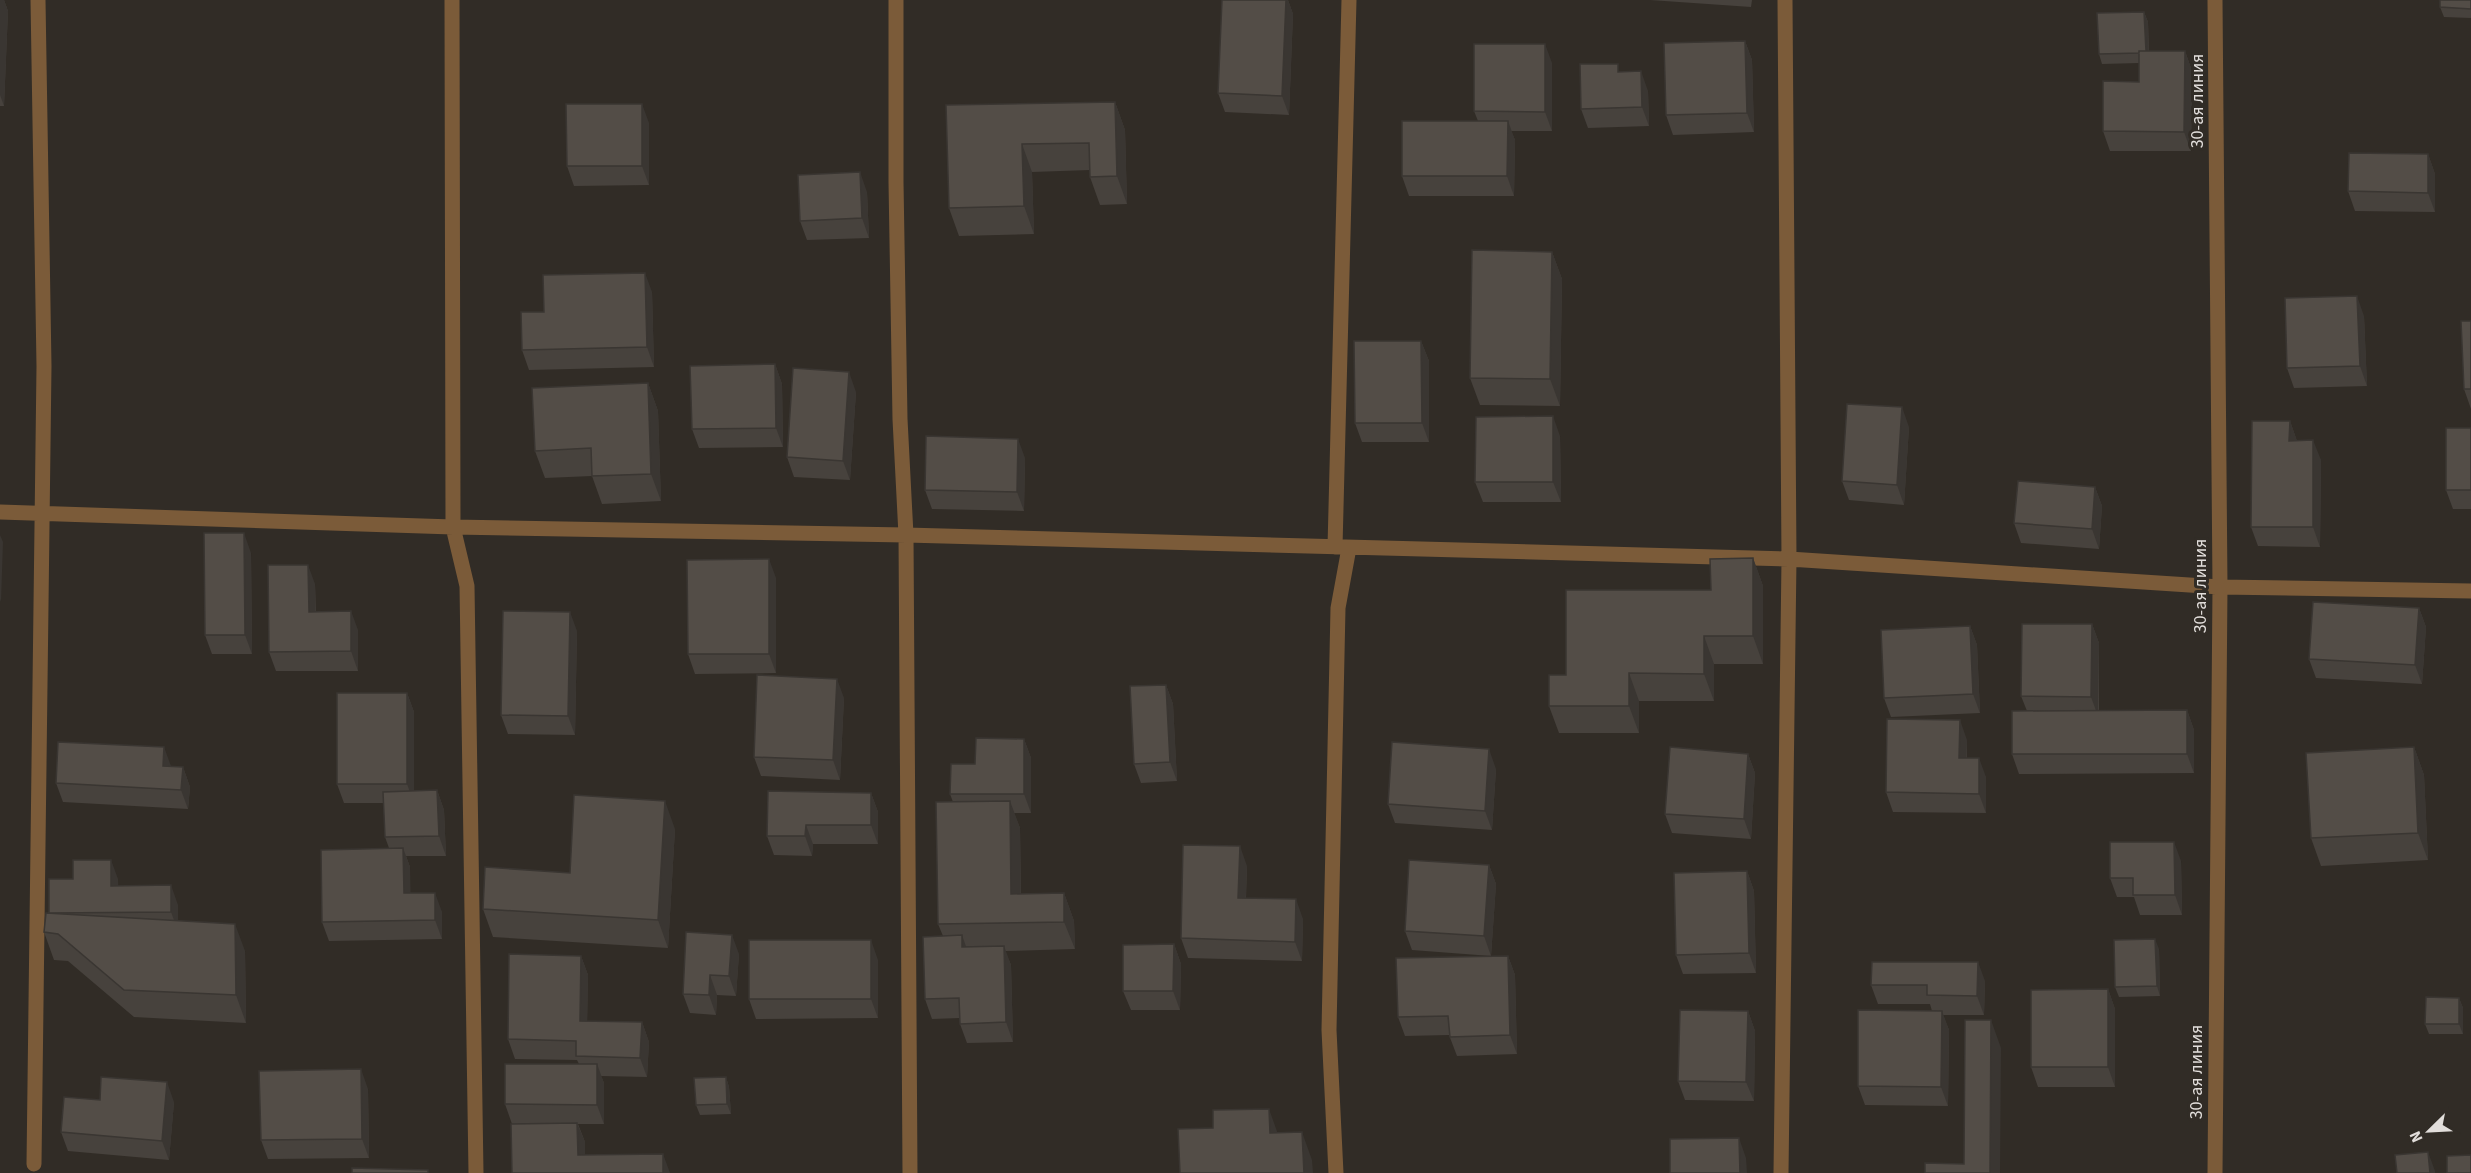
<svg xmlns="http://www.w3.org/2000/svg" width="2471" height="1173" font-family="'Source Sans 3',sans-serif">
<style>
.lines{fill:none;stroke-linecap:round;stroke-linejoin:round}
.minor{stroke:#7b5b39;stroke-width:15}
.wall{fill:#47423d}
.shaded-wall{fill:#3a3632}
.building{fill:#534d47;stroke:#3a3632;stroke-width:1.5}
.labels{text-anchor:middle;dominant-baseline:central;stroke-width:6;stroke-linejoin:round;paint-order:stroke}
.street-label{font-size:18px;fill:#e2dedb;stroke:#312c26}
</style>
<rect width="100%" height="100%" fill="#312c26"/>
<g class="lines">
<path class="minor" d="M452 0 453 527 467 586 476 1173
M896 0V182L900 419 906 535 910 1173
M0 512 453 527 906 535 1789 559 2220 587 2471 591
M1335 547 1349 0
M34 1164 44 366 38 0
M1336 1173 1329 1030 1338 608 1349 548
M1781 1173 1789 559 1785 0
M2215 1173 2220 587 2215 0"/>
</g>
<path class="wall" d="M0 0H4L8 11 4 106H0Z
M1222 0H1288L1293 14 1289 115 1225 112 1218 93Z
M1650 0H1752L1751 7Z
M2471 0V18L2444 17 2440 7Z
M2144 12 2148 22 2149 51H2185L2192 71 2191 151H2110L2103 131 2139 82V63L2102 64 2099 54Z
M1745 41 1752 60 1754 132 1673 135 1666 115Z
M1552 63V131H1511L1515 140 1514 196H1409L1402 176 1478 121 1474 111Z
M1621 72 1648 91 1649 126 1588 128 1581 109Z
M1115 102 1125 130 1127 204 1100 205 1090 177V170L1032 172 1034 234 959 236 949 208 946 105Z
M649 123V185L574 186 567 166Z
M2428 154 2435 174V212L2355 211 2348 191Z
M867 192 869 238 807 240 800 221Z
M1552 252 1562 279 1560 406 1480 405 1470 378Z
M652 292 654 367 529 370 522 350 544 312Z
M2364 316 2367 386 2294 388 2287 368Z
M2471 321V409L2464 389Z
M1421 341 1429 361V442H1362L1355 423Z
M775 364 782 384 783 447 699 448 692 429Z
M648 383 658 411 661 501 602 504 592 476 545 478 535 451Z
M856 392 850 480 794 477 787 457Z
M2290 421 2297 441 2321 460 2320 547 2258 546 2251 527Z
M1909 427 1904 505 1849 500 1842 481Z
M2471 428V509H2453L2446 490Z
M1560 436 1561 502H1483L1475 482Z
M1025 458 1024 511 932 509 925 490Z
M2095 487 2102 506 2099 549 2021 543 2014 523Z
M251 553 252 654H212L205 635Z
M1753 558 1763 586V664H1714V701H1639V733H1559L1549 706 1566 675 1711 590Z
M776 578V673L695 674 688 654Z
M315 584 316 612 358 630V671H276L269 652Z
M2419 608 2426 627 2422 684 2316 678 2309 659Z
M2092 624 2099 643V711L2187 710 2194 730V773L2019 774 2012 754 2027 711 2021 696Z
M1970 626 1977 645 1980 713 1891 717 1884 698Z
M577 631 575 735 508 734 501 715Z
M1166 685 1173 704 1177 781 1141 783 1134 764Z
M407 693 414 712V791L437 790 444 810 446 856H406L410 867V893L442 912V939L329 941 322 922 389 848 385 837 384 803H344L337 784Z
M844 698 840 780 761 776 754 757Z
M1024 739 1031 758V813H1014L1020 828 1021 894 1064 893 1074 921 1075 949 1005 951 1011 965 1013 1042 967 1043 960 1024V1018L932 1019 925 999 943 936 938 924 953 802 950 794 975 764Z
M1967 740V758L1986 777V813L1893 812 1886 792Z
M2414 747 2424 775 2428 860 2321 866 2311 838Z
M1748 754 1755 773 1751 839 1672 833 1665 814Z
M171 767H183L190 787 188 809 63 802 56 783Z
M1496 769 1492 830 1395 823 1388 804Z
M871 793 878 812V844H813L812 856 774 855 767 836Z
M675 829 668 948 493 937 483 909Z
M2181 861 2182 915H2140L2134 897H2117L2110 878Z
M1489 865 1496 884 1491 956 1412 950 1405 931Z
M1247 866 1246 898 1303 919 1302 961 1188 958 1181 938Z
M1747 871 1754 891 1756 973 1683 974 1676 955Z
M118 879V886L178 905V921L245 951 246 1023 134 1017 68 961 54 960 44 932 50 914Z
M1174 944 1181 964 1180 1010H1131L1123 991Z
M2159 949 2160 996 2119 997 2115 987Z
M739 954 736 996 717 995 716 1015 690 1013 683 994Z
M581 956 588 975 587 1021 642 1022 649 1042 647 1077 601 1076 604 1083V1124H578L585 1142V1155L512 1173V1124L505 1104 579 1064 577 1060 515 1059 508 1039Z
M1508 956 1515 975 1517 1054 1457 1056 1449 1035 1405 1036 1398 1017Z
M878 960V1018L756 1019 749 999Z
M1985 981 1984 1015H1943L1949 1030 1948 1106 1865 1105 1858 1086 1932 1011 1930 1004H1878L1871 985Z
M2108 989 2115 1009V1087H2038L2031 1067Z
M2459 998 2463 1008V1034H2429L2425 1024Z
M1748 1011 1755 1031 1754 1101 1685 1100 1678 1081Z
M726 1077 729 1087 731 1114 700 1115 696 1105Z
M368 1089 369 1158 268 1159 261 1140Z
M100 1100 174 1102 169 1160 68 1151 61 1132Z"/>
<path class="shaded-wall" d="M0 0H4L8 11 4 106 0 95Z
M1286 0H1288L1293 14 1289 115 1282 96Z
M2144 12 2148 22 2149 63 2146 53Z
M1745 41 1752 60 1754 132 1747 113Z
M1545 44 1552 63V131L1545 112Z
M2185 51 2192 71 2191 151 2184 132Z
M1641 71 1648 91 1649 126 1642 107Z
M1115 102 1125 130 1127 204 1117 176Z
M642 104 649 123V185L642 166Z
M1508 121 1515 140 1514 196 1507 176Z
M1022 144 1032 172 1034 234 1024 206Z
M2428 154 2435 174V212L2428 193Z
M860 172 867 192 869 238 862 218Z
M1552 252 1562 279 1560 406 1550 379Z
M645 273 652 292 654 367 647 347Z
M2357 296 2364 316 2367 386 2360 366Z
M1421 341 1429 361V442L1422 423Z
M775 364 782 384 783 447 776 428Z
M849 372 856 392 850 480 843 461Z
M648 383 658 411 661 501 651 474Z
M1902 407 1909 427 1904 505 1897 485Z
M1553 416 1560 436 1561 502 1553 482Z
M2290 421 2297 441H2289Z
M1018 439 1025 458 1024 511 1017 492Z
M2313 440 2321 460 2320 547 2313 527Z
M2095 487 2102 506 2099 549 2092 529Z
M244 533 251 553 252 654 245 635Z
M0 535 3 542 1 602 0 599Z
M1753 558 1763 586V664L1753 636Z
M769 559 776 578V673L769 654Z
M308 565 315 584 316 631 309 612Z
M2419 608 2426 627 2422 684 2415 665Z
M351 611 358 630V671L351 651Z
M570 612 577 631 575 735 568 716Z
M2092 624 2099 643 2098 716 2091 697Z
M1970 626 1977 645 1980 713 1973 694Z
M1704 636 1714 664V701L1704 674Z
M1629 673 1639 701V733L1629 706Z
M837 679 844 698 840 780 833 760Z
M1166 685 1173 704 1177 781 1170 762Z
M407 693 414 712V803L407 784Z
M2187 710 2194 730V773L2187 754Z
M1960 720 1967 740 1966 777 1959 758Z
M1024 739 1031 758V813L1024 794Z
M164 747 171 766H163Z
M2414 747 2424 775 2428 860 2418 833Z
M1489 749 1496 769 1492 830 1485 811Z
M1748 754 1755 773 1751 839 1744 819Z
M1979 758 1986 777V813L1979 794Z
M183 767 190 787 188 809 181 790Z
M437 790 444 810 446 856 439 836Z
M871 793 878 812V844L871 825Z
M665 801 675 829 668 948 658 920Z
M1010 801 1020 828 1021 922 1011 894Z
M806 825 813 844 812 856 805 836Z
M2174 842 2181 861 2182 915 2175 895Z
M1240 846 1247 866 1245 917 1238 898Z
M403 848 410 867 411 913 404 893Z
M111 860 118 879 119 905 111 886Z
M1489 865 1496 884 1491 956 1484 936Z
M1747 871 1754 891 1756 973 1749 953Z
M171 885 178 905V931L171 912Z
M435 893 442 912V939L435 920Z
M1064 893 1074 921 1075 949 1064 922Z
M1296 899 1303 919 1302 961 1295 942Z
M235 924 245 951 246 1023 236 995Z
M732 935 739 954 736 996 729 976Z
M962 935 969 955 962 947Z
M2155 939 2159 949 2160 996 2157 986Z
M871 940 878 960V1018L871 999Z
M1174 944 1181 964 1180 1010 1173 991Z
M1004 946 1011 965 1013 1042 1006 1022Z
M581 956 588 975 587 1040 580 1021Z
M1508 956 1515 975 1517 1054 1510 1035Z
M1978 962 1985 981 1984 1015 1977 996Z
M710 975 717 995 716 1015 709 995Z
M2108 989 2115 1009V1087L2108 1067Z
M2459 998 2463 1008V1034L2459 1024Z
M1748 1011 1755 1031 1754 1101 1746 1082Z
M1942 1011 1949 1030 1948 1106 1941 1087Z
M1991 1020 2001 1048 2000 1173H1990Z
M642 1022 649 1042 647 1077 640 1058Z
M597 1064 604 1083V1124L597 1105Z
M361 1069 368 1089 369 1158 362 1139Z
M726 1077 729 1087 731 1114 727 1104Z
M167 1082 174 1102 169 1160 162 1141Z
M1269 1109 1279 1137 1270 1133Z
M577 1123 585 1142V1173L578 1155Z
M1302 1132 1312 1160 1313 1173H1304Z
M1739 1138 1746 1158 1747 1173H1740Z
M2428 1152 2435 1171V1173H2430Z
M663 1154 670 1173H663Z"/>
<path class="building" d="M1222 0H1286L1282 96 1218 93Z
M2440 0H2471V9L2440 7Z
M2144 12 2146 51H2139V53L2099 54 2097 13Z
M1745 41 1747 113 1666 115 1664 43Z
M1474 44H1545V112L1474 111Z
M2139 51H2185L2184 132 2103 131V81L2139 82Z
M1580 64H1618V72L1641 71 1642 107 1581 109Z
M1115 102 1117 176 1090 177 1089 143 1022 144 1024 206 949 208 946 105Z
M566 104H642V166H567Z
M1402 121H1508L1507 176H1402Z
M2349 153 2428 154V193L2348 191Z
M860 172 862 218 800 221 798 175Z
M1472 250 1552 252 1550 379 1470 378Z
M645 273 647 347 522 350 521 312H544L543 275Z
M2357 296 2360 366 2287 368 2285 298Z
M2461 321H2471V389H2464Z
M1354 341H1421L1422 423H1355Z
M775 364 776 428 692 429 690 366Z
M793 368 849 372 843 461 787 457Z
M648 383 651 474 592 476 591 448 535 451 532 388Z
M1847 404 1902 407 1897 485 1842 481Z
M1553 416V482H1475L1476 417Z
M2252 421H2290L2289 441 2313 440V527H2251Z
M2446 428H2471V490H2446Z
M926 436 1018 439 1017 492 925 490Z
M2018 481 2095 487 2092 529 2014 523Z
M204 533H244L245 635H205Z
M1753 558V636H1704V674L1629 673V706H1549V675H1566V590H1711L1710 559Z
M769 559V654H688L687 560Z
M268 565H308L309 612 351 611V651L269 652Z
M2313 602 2419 608 2415 665 2309 659Z
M503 611 570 612 568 716 501 715Z
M2022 624H2092L2091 697 2021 696Z
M1970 626 1973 694 1884 698 1881 630Z
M757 675 837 679 833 760 754 757Z
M1166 685 1170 762 1134 764 1130 686Z
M337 693H407V784H337Z
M2187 710V754H2012V711Z
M1887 719 1960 720 1959 758H1979V794L1886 792Z
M976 738 1024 739V794H950L951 764H975Z
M58 742 164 747 163 766 183 767 181 790 56 783Z
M1392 742 1489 749 1485 811 1388 804Z
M1670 747 1748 754 1744 819 1665 814Z
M2414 747 2418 833 2311 838 2306 753Z
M437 790 439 836 385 837 383 792Z
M768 791 871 793V825H806L805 836H767Z
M574 795 665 801 658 920 483 909 485 867 570 873Z
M1010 801 1011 894 1064 893V922L938 924 936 802Z
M2110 842H2174L2175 895H2133V878H2110Z
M1183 845 1240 846 1238 898 1296 899 1295 942 1181 938Z
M403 848 404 893H435V920L322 922 321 850Z
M73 860H111V886L171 885V912L49 913V879H73Z
M1409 860 1489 865 1484 936 1405 931Z
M1747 871 1749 953 1676 955 1674 873Z
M46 913 235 924 236 995 124 990 58 934 44 932Z
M686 932 732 935 729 976 710 975 709 995 683 994Z
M962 935V947L1004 946 1006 1022 960 1024 959 998 925 999 923 937Z
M2155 939 2157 986 2115 987 2114 940Z
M749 940H871V999H749Z
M1174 944 1173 991H1123V945Z
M509 954 581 956 580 1021 642 1022 640 1058 576 1056V1041L508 1039Z
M1508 956 1510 1035 1450 1037 1448 1016 1398 1017 1396 958Z
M1872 962H1978L1977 996 1927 995V985H1871Z
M2108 989V1067H2031V990Z
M2426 997 2459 998V1024H2425Z
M1680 1010 1748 1011 1746 1082 1678 1081Z
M1858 1010 1942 1011 1941 1087 1858 1086Z
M1965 1020H1991L1990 1173H1925V1163L1964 1164Z
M505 1064H597V1105L505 1104Z
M361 1069 362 1139 261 1140 259 1071Z
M101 1077 167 1082 162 1141 61 1132 64 1097 100 1100Z
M726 1077 727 1104 696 1105 694 1078Z
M1269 1109 1270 1133 1302 1132 1304 1173H1180L1178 1129 1213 1128V1110Z
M577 1123 578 1155 663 1154V1173H512L511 1124Z
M1739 1138 1740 1173H1670V1139Z
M2428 1152 2430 1173H2397L2395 1155Z
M2471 1155V1173H2447V1156Z
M352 1168 428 1170V1173H352Z"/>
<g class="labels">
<g class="street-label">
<text transform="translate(2197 101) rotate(-90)">30-ая линия</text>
<text transform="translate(2200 586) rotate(-90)">30-ая линия</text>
<text transform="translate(2196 1072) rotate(-90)">30-ая линия</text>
</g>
</g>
<g transform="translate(2429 1131) rotate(246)" stroke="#312c26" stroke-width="4.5" paint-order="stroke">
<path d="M0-4.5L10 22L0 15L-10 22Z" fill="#e2dedb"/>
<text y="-9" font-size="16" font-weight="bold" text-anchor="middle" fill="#e2dedb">N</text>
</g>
</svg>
